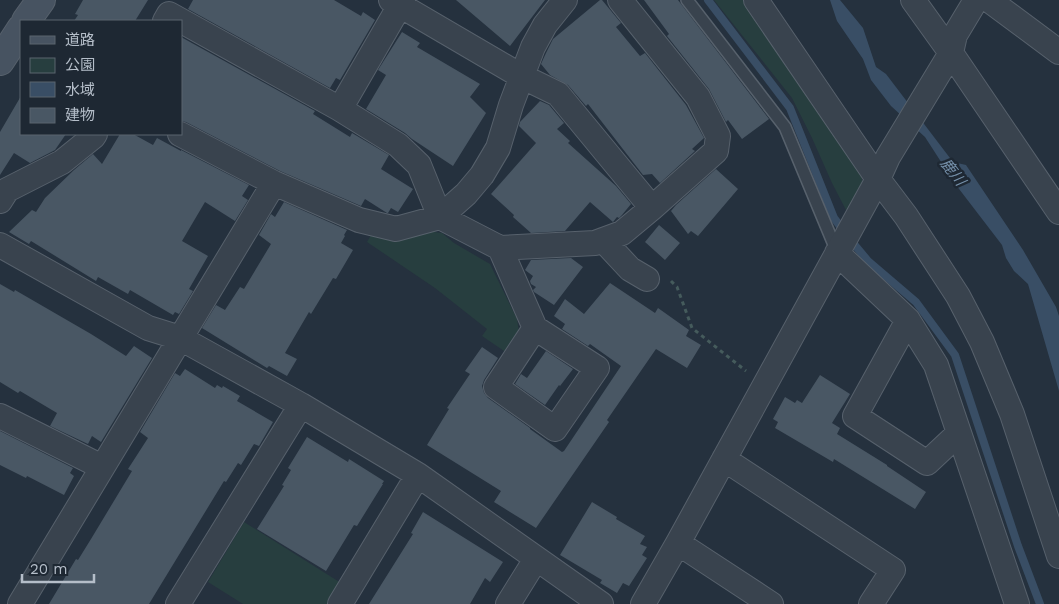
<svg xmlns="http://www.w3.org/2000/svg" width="1059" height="604" font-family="'Work Sans','Noto Sans JP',sans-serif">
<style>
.green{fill:#273e3f}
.water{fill:#394e65}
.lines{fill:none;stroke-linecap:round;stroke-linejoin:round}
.stream{stroke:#394e65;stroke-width:8}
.building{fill:#495764}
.lane-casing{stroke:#57616c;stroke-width:14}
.street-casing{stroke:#57616c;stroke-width:26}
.secondary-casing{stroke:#57616c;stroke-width:30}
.path{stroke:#455b5c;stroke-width:3;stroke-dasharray:4 4;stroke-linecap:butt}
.lane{stroke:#39434e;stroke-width:11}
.street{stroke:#39434e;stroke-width:24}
.secondary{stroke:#475361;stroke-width:28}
.labels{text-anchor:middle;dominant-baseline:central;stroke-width:5;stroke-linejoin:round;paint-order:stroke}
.water-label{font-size:15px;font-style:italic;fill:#7691ab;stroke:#1e2833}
</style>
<rect width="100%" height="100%" fill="#25313e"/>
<path class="green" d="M714 0H745L862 172V182L847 212 832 183 812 138 792 98Z
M426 231 442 233 454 243 490 264 517 319 519 332 507 353 482 336 487 329 435 288 367 242 371 235Z
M244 522 341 583 328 604H243L208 582Z"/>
<path class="water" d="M830 0H840L863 28 876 67 886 74 953 162 966 165 1023 250 1056 307 1059 316V391L1028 284 1014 271 1006 258 1002 245 956 185 925 137 891 106 871 80 863 59 837 21Z"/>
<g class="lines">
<path class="stream" d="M708 0 790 108 834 218 840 226
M853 243 868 261 916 302 955 355 1018 546 1040 604"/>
</g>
<path class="building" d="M83 0H148L135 21H74L78 15 75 14Z
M193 0H334L361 16 363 12 375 20 340 80 336 78 330 88 188 9Z
M456 0H545L510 46Z
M600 0H602L621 23 616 27 640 56 645 53 686 105 704 138 692 149 695 151 660 183 652 174 643 175 588 104 586 106 568 85 550 75 541 64 546 53 553 39Z
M644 0H678L769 119 742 139 728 120 726 122 709 89 667 36 669 34Z
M402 32 420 43 417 47 480 84 470 97 486 113 453 166 412 139 405 133 366 109 386 75 378 70Z
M181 37 315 111 313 114 350 137 352 133 389 155 381 169 413 189 398 212 391 208 388 213H387L365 199 361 206 280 171 186 122 181 121Z
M21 96V134H66L55 150 30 163 14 153 0 175V132Z
M540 101 549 105 564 123 557 129 570 141 568 143 616 186 631 204 622 215 619 218 617 217 613 222 590 202 565 231 531 233 513 217 514 215 491 194 536 143 519 126 520 122Z
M120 134H133L153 145 157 138 181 151V150L249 185 242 196 248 200 235 221 205 202 182 241 208 256 189 289 193 291 179 314 175 312 173 315 130 290 128 294 98 277 96 281 31 241 29 244 9 232 32 210 36 212 45 198 74 170 93 154 102 164Z
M716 169 738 189 698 236 691 231 688 234 671 211 676 205Z
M284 202 347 230 344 235 345 236 341 243 353 250 336 279 333 278 311 314 309 312 285 353 297 359 287 376 269 366 267 368 202 328 216 305 225 310 240 287 244 289 271 244 259 235 271 214 275 217Z
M659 225 680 243 665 260 645 242Z
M571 258 583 267 554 305 534 292 533 290 536 287 531 284 530 281 533 276 525 270 531 260Z
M610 283 655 313 658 308 689 330 686 336 701 345 687 368 656 349 607 420 609 422 536 528 494 502 501 491 427 445 449 409 447 408 470 374 465 371 482 347 498 358 484 380 482 386 484 393 488 398 530 428V429L562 452 564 451 621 366 590 344 588 346 562 329 565 324 554 316 565 299 584 314Z
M0 284 14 292 15 290 91 334 126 356 134 346 152 358 101 442 92 436 88 444 50 426 57 413 20 391 18 393 0 382Z
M546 351 573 369 560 386 559 385 545 405 515 384 521 374 527 378Z
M185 369 215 388 217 385 222 388 223 386 240 396 237 401 273 422 259 446 254 444 241 465 238 463 226 482 224 481 149 604H49L76 559 78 560 91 539 132 471 128 469 148 438 140 432 175 373 180 376Z
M820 375 850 394 832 423 840 428 837 434 887 465V466L926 492 915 509 834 459 833 462 775 428 778 422 773 419 785 397 795 403 797 400 802 403Z
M0 431 73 468 70 473 74 476 64 495 27 476 26 478 0 465Z
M307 437 348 462 349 459 384 481 382 484H383L357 526 354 525 326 571 257 529 284 486 282 485 291 470 288 468Z
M592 502 617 517 616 519 645 536 640 544 647 547 642 555 647 558 629 586 623 583 617 593 600 583 602 580 560 555Z
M423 512 503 562 490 582 485 578 470 604H369L413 534 411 533Z"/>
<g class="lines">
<g class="lane-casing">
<path id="lane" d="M687 0 785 127 837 252"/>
</g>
<g class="street-casing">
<path id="street" d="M391 0 521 76 558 94 652 208
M756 0 878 179 906 216 958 296 982 342 1012 414 1059 556
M913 0 951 53 1059 212
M989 0 1059 52
M165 21 169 14 340 109 398 145 419 165 440 217 500 248 535 328 496 387 555 429 597 368 535 328
M340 109 403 0
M180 134 274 183 359 220 396 229 440 217 466 194 482 175 498 148 511 105 533 47 545 25 565 0
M0 201 7 190 62 162 93 137 95 134
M603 240 630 269 647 279
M0 245 148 328 180 338 301 405 418 475 601 604
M500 248 595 243 622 233 652 208 716 151 718 136 698 97 620 0
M837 253 908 320 936 365 1017 604
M908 320 855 416 927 463 959 433
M0 416 102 467
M724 459 893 570 871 604
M678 543 771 604
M20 604 274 183
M178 604 301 405
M340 604 418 475
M508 604 536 559
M643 604 678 543 878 179 888 157 951 53 955 35 976 0"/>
</g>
<g class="secondary-casing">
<path id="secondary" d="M26 21 41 0
M0 61 21 29"/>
</g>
<path class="path" d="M671 281 677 287 692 328 746 371"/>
<use href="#lane" class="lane"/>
<use href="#street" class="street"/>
<use href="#secondary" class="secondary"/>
</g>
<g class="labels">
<g class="water-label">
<text transform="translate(953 172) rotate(52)">鹿川</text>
</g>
</g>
<rect x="20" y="20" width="162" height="115" fill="#1e2833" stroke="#5a646f"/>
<rect x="30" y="36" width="25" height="8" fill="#475361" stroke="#5a646f"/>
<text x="65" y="45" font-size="15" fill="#b5bec9">道路</text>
<rect x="30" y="58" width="25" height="15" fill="#273e3f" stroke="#5a646f"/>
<text x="65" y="70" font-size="15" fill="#b5bec9">公園</text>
<rect x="30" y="82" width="25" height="15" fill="#394e65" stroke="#5a646f"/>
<text x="65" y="95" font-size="15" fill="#b5bec9">水域</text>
<rect x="30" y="108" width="25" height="15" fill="#495764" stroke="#5a646f"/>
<text x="65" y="120" font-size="15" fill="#b5bec9">建物</text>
<path d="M22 574v8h72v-8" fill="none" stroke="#b5bec9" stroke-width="2.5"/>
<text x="30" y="574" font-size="15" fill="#b5bec9" stroke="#1e2833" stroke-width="4" paint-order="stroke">20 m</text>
</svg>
